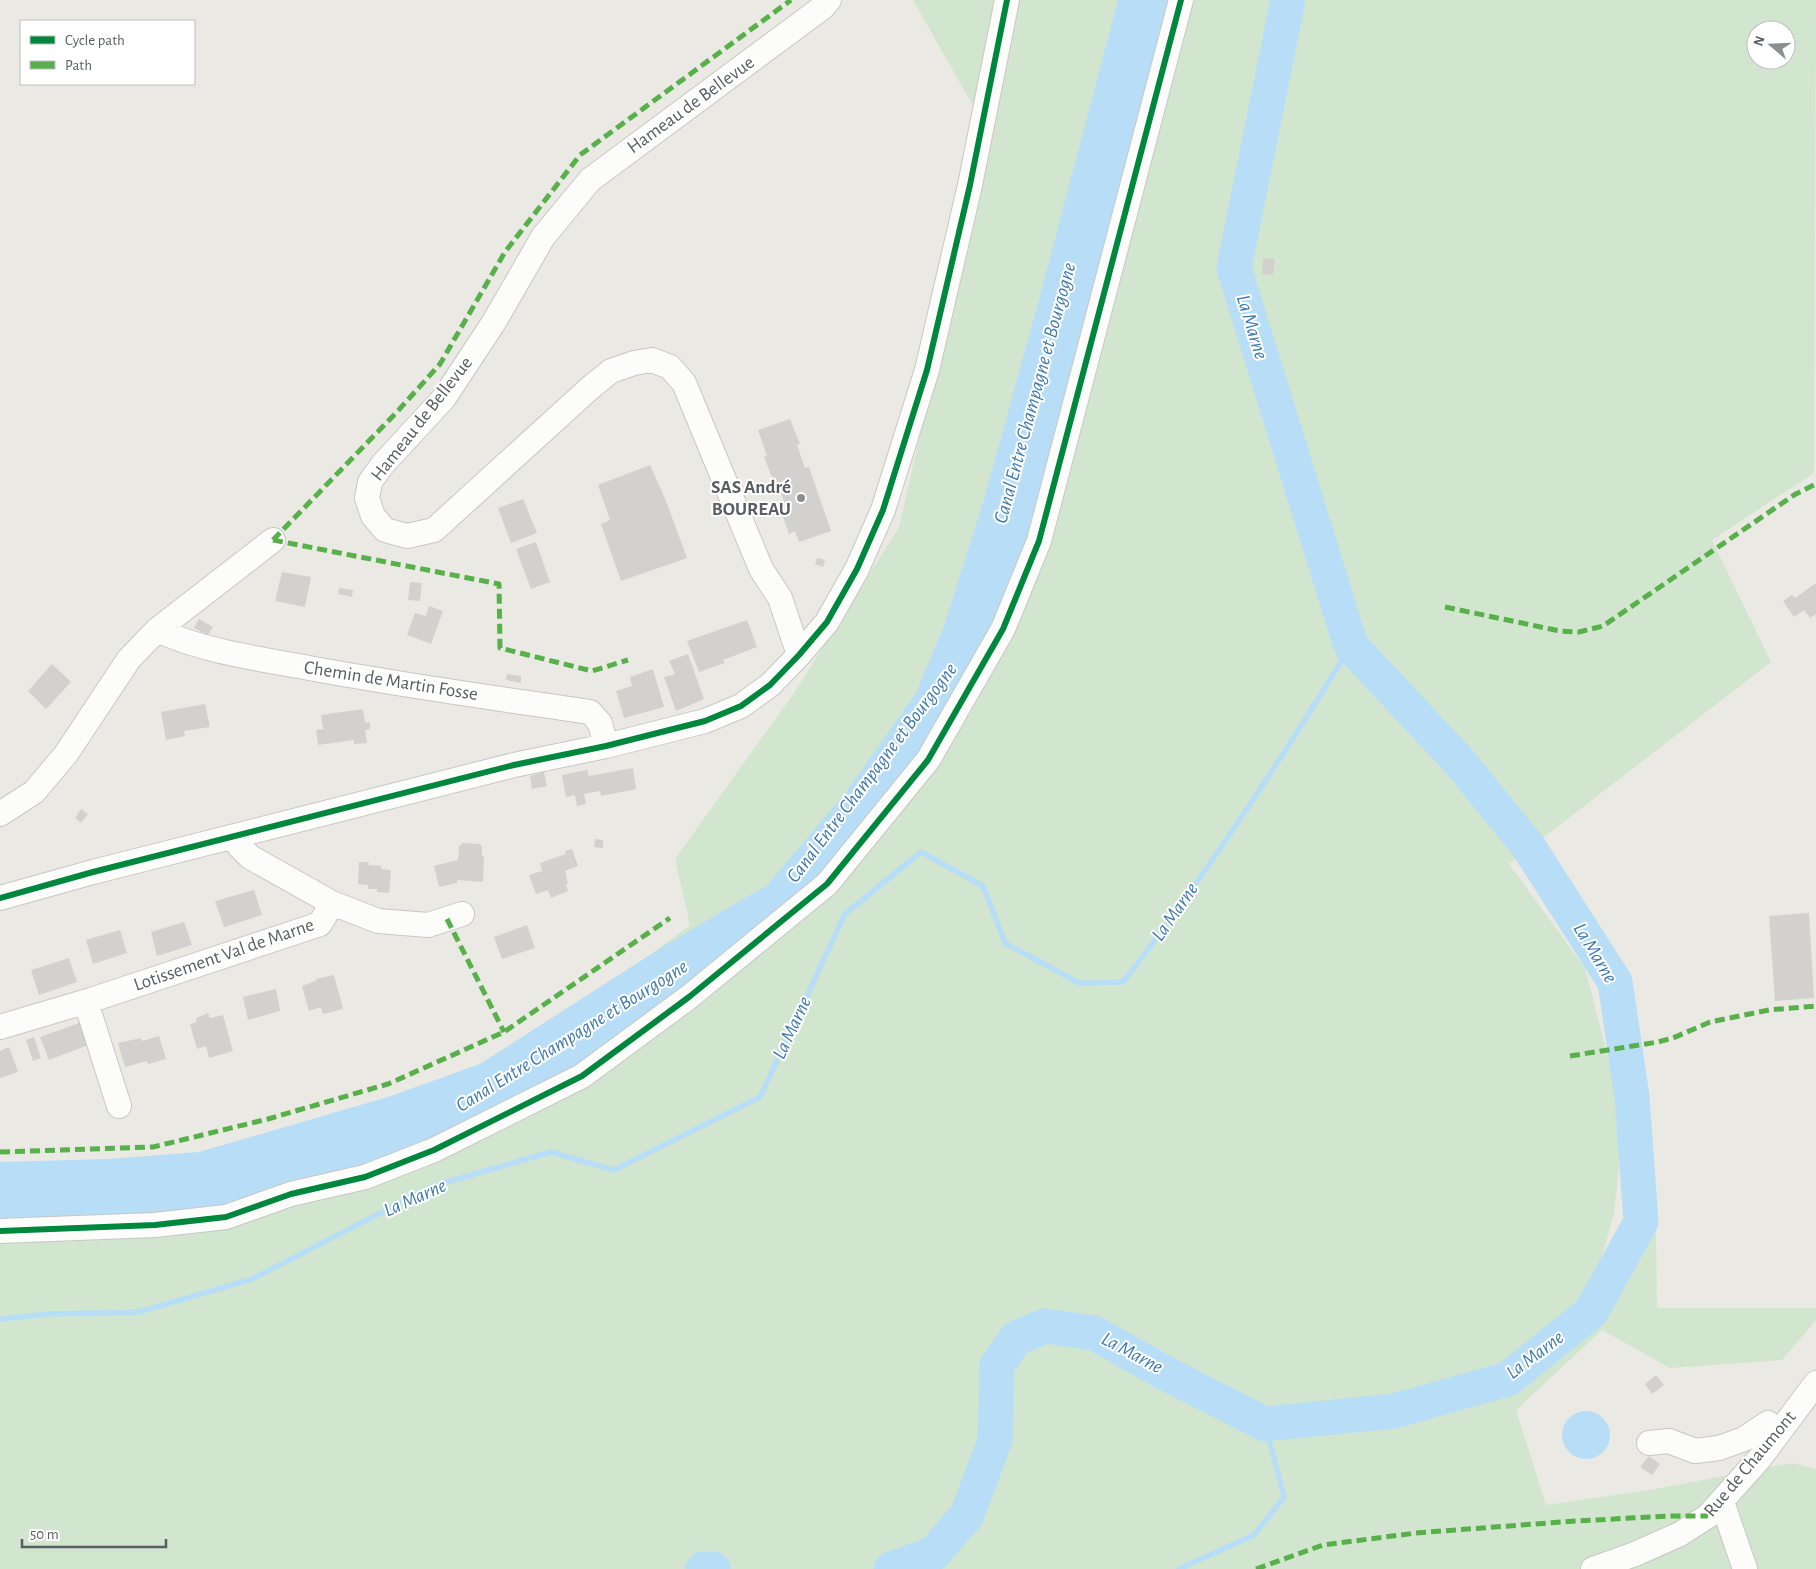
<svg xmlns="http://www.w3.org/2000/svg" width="1816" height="1569" font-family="'Alegreya Sans',sans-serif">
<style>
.green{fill:#d2e6cf;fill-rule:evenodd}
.water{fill:#b7def6}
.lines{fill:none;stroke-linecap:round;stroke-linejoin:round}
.stream{stroke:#b7def6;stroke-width:5.5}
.river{stroke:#b7def6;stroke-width:35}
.building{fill:#d2d1ce}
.minor-casing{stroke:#c7c7c6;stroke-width:26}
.minor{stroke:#fcfcfb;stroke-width:24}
.quiet{stroke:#58b04a;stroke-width:5;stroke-dasharray:10 5;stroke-linecap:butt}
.cycleway-casing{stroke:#fff;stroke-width:9}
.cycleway{stroke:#00873e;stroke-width:6}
.poi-dot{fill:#8c8f90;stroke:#fff;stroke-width:2}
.labels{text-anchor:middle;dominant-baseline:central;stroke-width:4;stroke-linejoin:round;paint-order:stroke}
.street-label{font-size:19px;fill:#5a5e62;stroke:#fff}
.poi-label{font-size:19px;font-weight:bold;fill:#5a5e62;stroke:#fff;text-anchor:end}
.water-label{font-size:20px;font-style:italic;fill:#3f7aae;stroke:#fff}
</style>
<rect width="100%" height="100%" fill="#eae9e4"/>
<path class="green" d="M913 0H1816L1814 473 1712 540 1771 662 1509 864 1585 968 1624 1120 1614 1213 1599 1267 1656 1233 1657 1308H1816V1320L1782 1360 1670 1368 1602 1330 1516 1410 1546 1505 1650 1490 1792 1463 1816 1469V1569H0V1213L399 1107 564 1019 690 925 675 859 794 693 899 527 989 134ZM1756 30H1786V60H1756Z"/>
<path class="water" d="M1118 0H1174L1017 589 960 699 841 858 619 1041 535 1094 376 1165 250 1199 182 1214 0 1219V1162L108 1159 199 1152 388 1097 480 1064 667 944 767 885 846 792 916 693 944 626 985 496 1042 288Z
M1562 1435a24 24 0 1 1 48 0a24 24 0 1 1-48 0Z"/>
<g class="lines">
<path class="stream" d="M0 1319 48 1314 139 1312 252 1279 433 1186 551 1152 614 1170 760 1097 845 914 921 852 983 886 1005 943 1079 983 1123 982C1206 875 1280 761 1351 646
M1179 1569 1254 1535 1284 1497 1265 1424"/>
<path class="river" d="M703 1569H713
M891 1569 933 1554 967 1515 995 1440 997 1365 1016 1338 1045 1326 1094 1333 1165 1373 1265 1424 1394 1411 1508 1379 1591 1312 1641 1222 1632 1097 1615 982 1528 846 1457 759 1351 646 1234 268 1288 0"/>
</g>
<path class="building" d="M1263 258 1275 259 1273 275 1262 274Z
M790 419 800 444 797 445 805 468 809 467 831 531 799 542 795 531 789 534 783 517 789 515 776 479 773 480 764 457 767 456 758 430Z
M650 465 666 501 687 558 621 581 601 524 610 520 598 485Z
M523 499 537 533 511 543 498 508Z
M536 542 550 582 531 589 516 549Z
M817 558 825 560 823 567 815 564Z
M282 572 311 577 305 607 275 601Z
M410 582 422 583 420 601 408 600Z
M1816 583V614L1810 618 1804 610 1794 617 1783 601 1792 595 1795 598Z
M339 588 353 590 352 597 338 594Z
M429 606 443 611 431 644 407 635 415 613 426 616Z
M199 619 213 627 208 635 194 628Z
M747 620 757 647 723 660 725 663 699 672 687 641Z
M688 654 704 699 676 711 664 677 675 674 669 661Z
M52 664 71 682 46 709 28 691Z
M653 669 664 707 624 718 616 691 632 686 630 677Z
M507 674 521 676V683L506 680Z
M205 704 210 727 184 731 185 736 166 740 161 712Z
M363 709 365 723 370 722V729L365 730 367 743 354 744V740L318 745 316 730 323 729 321 715Z
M633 768 636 789 601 796 600 791 584 794 586 804 577 806 575 795 566 797 562 775 587 770 589 776Z
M544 772 547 786 532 789 530 776Z
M81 809 88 814 81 823 75 818Z
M595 839 603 840V848L594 847Z
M463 843 480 844 482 847V856H484L483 882 457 880V883L439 887 434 866 458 860 459 846Z
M572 849 578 866 565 871 568 884H566L568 891 551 898 548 890 536 894 529 875 542 871 540 863 566 854 565 851Z
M359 862H369L368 865 382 866 381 869 391 870 389 893 377 892V889H368V885L358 884Z
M254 890 262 915 224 927 215 901Z
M1809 913 1814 998 1775 1001 1769 916Z
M184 922 192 945 157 956 151 932Z
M527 925 535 948 502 959 494 937Z
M120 930 127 953 93 964 86 940Z
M69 958 77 982 39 995 31 970Z
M334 975 343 1009 323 1014 321 1007 309 1011 302 986 316 981V979Z
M276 989 280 1011 248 1020 243 997Z
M208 1013 210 1018 223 1015 233 1051 209 1058 206 1046 197 1049 190 1024 197 1022 196 1018Z
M82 1022 91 1044 49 1060 40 1037Z
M159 1036 166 1059 148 1064 147 1061 125 1067 118 1043 141 1038 142 1041Z
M34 1037 41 1058 33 1061 26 1040Z
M9 1047 18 1072 0 1078V1051Z
M1656 1375 1664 1385 1652 1394 1645 1384Z
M1649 1456 1660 1464 1652 1475 1640 1467Z"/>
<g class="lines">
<g class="minor-casing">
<path id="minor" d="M157 630C203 651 255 658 304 667 399 685 495 698 590 712L600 723 606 746
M799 655 780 598 761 569 684 383 670 367 652 360 634 363 611 371 590 388 434 530 407 536 385 530 373 516 367 498 370 482 383 464 444 398 494 322 543 237 590 180 823 7 829 0
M0 814 34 792 66 754 129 659 157 630 273 540
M236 836 239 846 250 857 332 903
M0 898 93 872 514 765 606 746 705 721 741 706 770 685 799 655 827 622 857 569 883 510 927 370 970 185 1007 0
M86 1002 119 1106
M0 1027 91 1000 320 924 332 903 378 921 428 925 462 914
M0 1231 155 1225 226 1217 291 1194 365 1177 434 1150 582 1076 689 997 827 884 928 760 1003 629 1039 541 1181 0
M1649 1443 1669 1441 1695 1451 1719 1448 1744 1439 1768 1423 1780 1431
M1722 1502 1745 1569
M1593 1569 1635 1554 1680 1534 1708 1516 1760 1458 1816 1383"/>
</g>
<use href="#minor" class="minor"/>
<path class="quiet" d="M273 540 396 413 440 364 505 252 580 155 791 0
M273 540 499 584 500 648 592 671 628 660
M1445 607 1560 631 1579 632 1603 626 1794 495 1816 484
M447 919 504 1032
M1570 1056 1658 1042 1673 1038 1710 1022 1769 1010 1816 1006
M0 1152 153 1147 268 1119 388 1084 504 1032 670 918
M1256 1569 1323 1545 1416 1533 1575 1521 1670 1516H1708"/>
<g class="cycleway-casing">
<path id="cycleway" d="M0 898 93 872 514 765 606 746 705 721 741 706 770 685 799 655 827 622 857 569 883 510 927 370 970 185 1007 0
M0 1231 155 1225 226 1217 291 1194 365 1177 434 1150 582 1076 689 997 827 884 928 760 1003 629 1039 541 1181 0"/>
</g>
<use href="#cycleway" class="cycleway"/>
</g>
<circle class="poi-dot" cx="801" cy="498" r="5"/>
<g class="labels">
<g class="street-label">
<text transform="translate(691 105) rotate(-36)">Hameau de Bellevue</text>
<text transform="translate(422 419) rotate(-52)">Hameau de Bellevue</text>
<text transform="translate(391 681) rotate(9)">Chemin de Martin Fosse</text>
<text transform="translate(224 955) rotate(-19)">Lotissement Val de Marne</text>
<text transform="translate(1750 1464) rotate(-50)">Rue de Chaumont</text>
</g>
<g class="poi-label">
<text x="791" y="487">SAS André<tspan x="791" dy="22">BOUREAU</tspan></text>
</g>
<g class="water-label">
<text transform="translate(1252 327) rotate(73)">La Marne</text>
<text transform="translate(1035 393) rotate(-75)">Canal Entre Champagne et Bourgogne</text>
<text transform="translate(872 773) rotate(-53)">Canal Entre Champagne et Bourgogne</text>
<text transform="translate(1175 912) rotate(-55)">La Marne</text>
<text transform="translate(1595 953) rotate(59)">La Marne</text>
<text transform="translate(792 1028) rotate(-65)">La Marne</text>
<text transform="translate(572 1036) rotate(-32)">Canal Entre Champagne et Bourgogne</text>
<text transform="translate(415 1198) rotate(-24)">La Marne</text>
<text transform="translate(1132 1353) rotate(28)">La Marne</text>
<text transform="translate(1535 1355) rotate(-37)">La Marne</text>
</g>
</g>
<rect x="20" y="20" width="175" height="65" fill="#ffffff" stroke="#bdbfc0"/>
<rect x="30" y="36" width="25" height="8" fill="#00873e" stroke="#bdbfc0"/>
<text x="65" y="45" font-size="15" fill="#5a5e62">Cycle path</text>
<rect x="30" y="61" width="25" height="8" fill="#58b04a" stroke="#bdbfc0"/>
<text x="65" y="70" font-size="15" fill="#5a5e62">Path</text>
<g transform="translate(1771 45) rotate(289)"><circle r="24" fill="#ffffff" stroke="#bdbfc0"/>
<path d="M0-4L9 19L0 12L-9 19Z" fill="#8c8f90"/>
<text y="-8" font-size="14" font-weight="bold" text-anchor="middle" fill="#5a5e62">N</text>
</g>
<path d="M22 1539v8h144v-8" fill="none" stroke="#5a5e62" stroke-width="2.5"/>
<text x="30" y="1539" font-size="15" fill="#5a5e62" stroke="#ffffff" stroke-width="4" paint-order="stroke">50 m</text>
</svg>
